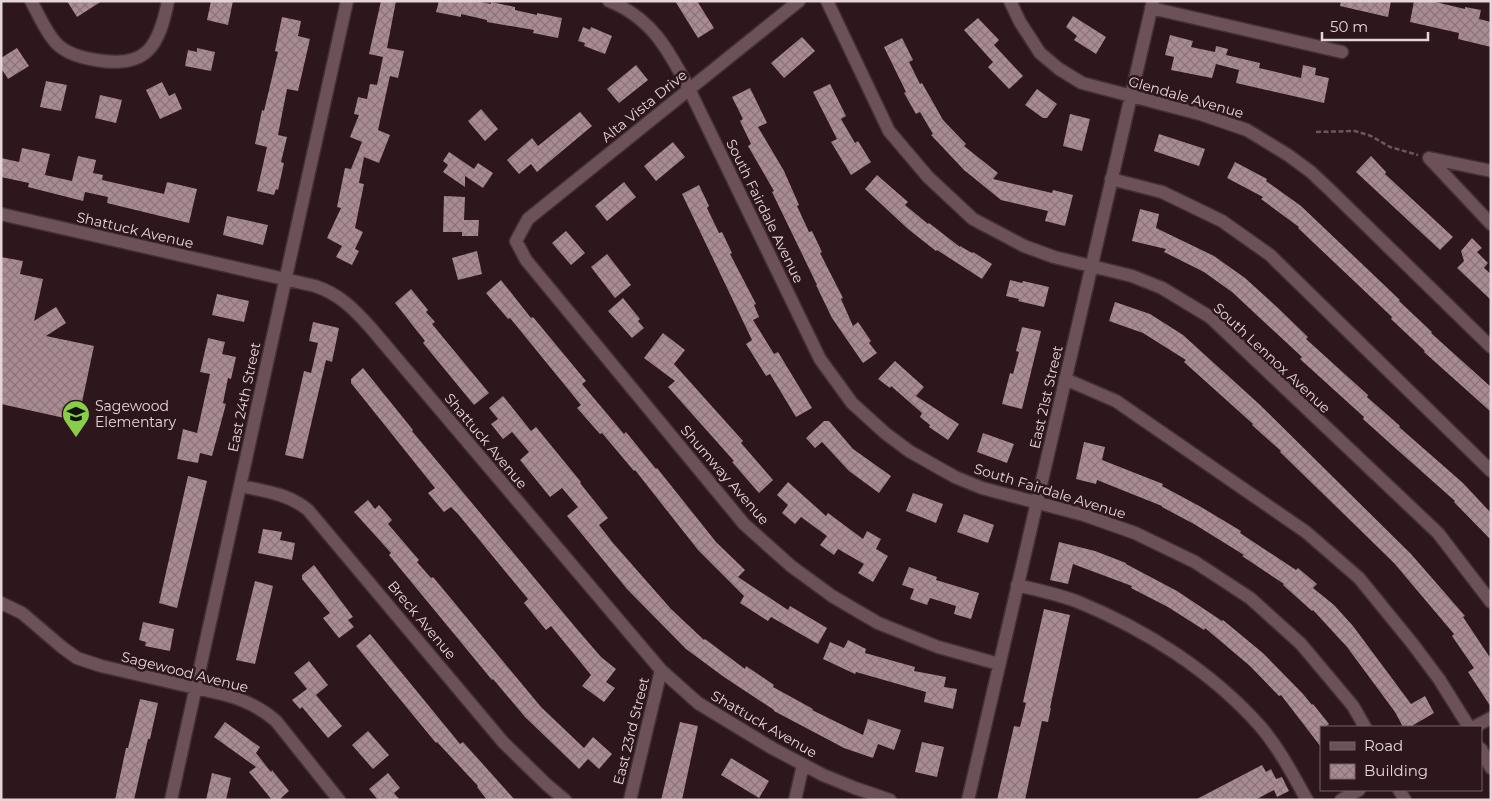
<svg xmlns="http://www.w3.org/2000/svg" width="1492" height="801" font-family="Montserrat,sans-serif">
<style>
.building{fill:url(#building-cross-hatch)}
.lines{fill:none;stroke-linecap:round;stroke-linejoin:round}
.minor-casing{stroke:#423135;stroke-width:15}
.path{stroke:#6a565b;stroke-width:2.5;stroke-dasharray:5 2.5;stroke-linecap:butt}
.minor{stroke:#6c5258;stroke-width:12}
.labels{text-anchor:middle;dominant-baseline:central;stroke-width:5;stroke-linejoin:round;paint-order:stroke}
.street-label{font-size:14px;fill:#e5d5d9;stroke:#2d161c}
.poi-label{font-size:14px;fill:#e5d5d9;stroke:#2d161c;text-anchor:start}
</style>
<defs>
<pattern id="building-cross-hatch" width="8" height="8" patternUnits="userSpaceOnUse" patternTransform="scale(1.25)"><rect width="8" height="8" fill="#a98b92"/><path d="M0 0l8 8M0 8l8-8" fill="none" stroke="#8b747a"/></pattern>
</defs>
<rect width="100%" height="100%" fill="#2d161c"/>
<path class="building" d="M67 1H102L77 17Z
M211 1H233L228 25 207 20Z
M381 1H396L387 48 404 51 398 78 390 76 378 130 390 135 379 163 364 157 359 183 364 184 355 228 363 232 355 249 359 251 352 265 336 257 342 246 327 238 341 208 337 207 345 168 351 169 362 142 350 137 359 115 354 114 358 97 367 99 370 84 377 85 383 57 369 54Z
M439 1H475L491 4V2L515 7V10L537 15V13L562 18 558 38 533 33 534 30 487 22V20L461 14V17L436 12Z
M675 1H697L714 28 698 38Z
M1341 1H1391L1388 17 1340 6Z
M1414 1H1431L1465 9V7L1481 10 1479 19 1491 22V47L1458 39 1459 33 1410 22Z
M1073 16 1106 37 1096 54 1074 40 1077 36 1066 27Z
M282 17 301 21 298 36 310 39 298 91 287 89 278 135 287 137 281 162 284 163 278 190 276 189 274 195 257 191 267 147 255 144 262 110 264 111 278 52 275 51Z
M978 18 999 40 994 45 1023 76 1009 89 988 67 993 62 964 30Z
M583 27 590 30 591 27 612 36 605 54 584 46 585 43 578 41Z
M1170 35 1193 41 1191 47 1215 52 1216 46 1228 49 1226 55 1260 63 1259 68 1301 78 1303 65 1316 68 1315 75 1329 78 1324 103 1236 83 1239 70 1216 64 1212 78 1171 70 1174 57 1165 55Z
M802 37 815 51 784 78 771 63Z
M902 38 913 60 909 62 920 84 922 83 943 120 966 144 964 146 998 173 993 179 1052 193 1053 190 1073 195 1065 226 1045 221 1048 211 1001 200 964 170 931 135 933 134 920 112 916 114 904 93 906 92 884 47Z
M17 48 29 66 8 79 1 68V58Z
M197 48 215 52 211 71 185 66 188 50 197 52Z
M636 65 648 80 619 103 607 89Z
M46 81 67 85 61 111 40 107Z
M162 82 169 96 175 93 182 109 160 119 146 90Z
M830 84 846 116 841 119 855 143 858 141 871 162 851 175 831 142 837 139 813 92Z
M750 88 767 123 758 127 784 171 799 205 797 206 809 232 812 231 822 252 820 253 843 298 841 299 853 326 858 322 871 341 869 343 877 353 863 363 832 318 816 285H817L772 192 774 191 748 146 751 144 740 121 743 119 732 97Z
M1037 89 1057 104 1047 118H1043L1025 105Z
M100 95 122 100 116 123 95 118Z
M481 109 498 129 485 141 468 121Z
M580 112 592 126 537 172 531 164 519 174 507 160 532 138 538 146Z
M1070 114 1090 119 1082 151 1063 146Z
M1159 134 1205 149 1199 166 1154 151Z
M673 142 685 157 656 181 644 166Z
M22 148 50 154 45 175 72 181 78 156 96 160 93 173 103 175 102 180 164 194 167 182 197 189 189 223 107 203 108 197 85 192 83 201 28 187 29 183 1 177V158L19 162Z
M449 152 474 169 478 163 493 173 483 188 465 176V187L443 172 448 165 443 161Z
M1371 156 1386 172 1385 174 1453 237 1440 250 1356 172Z
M1235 162 1267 179 1266 181 1301 206 1400 300 1399 301 1432 332 1431 333 1491 387V412L1424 352 1425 351 1391 319 1392 317 1298 228 1299 227 1261 199 1263 197 1227 178Z
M877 175 908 202 905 205 928 224 929 223 960 247V246L972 253 973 252 992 264 982 279 937 250 936 251 908 229 865 189Z
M624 182 636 197 607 221 595 206Z
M699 185 709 206 707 208 719 233 722 232 732 253 730 254 756 304 754 305 759 317 753 320 774 354 778 352 812 408 796 417 770 374 766 376 746 344 752 340 682 194Z
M444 196 465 197 464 220H479L478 236H462V232H443Z
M1140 209 1159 214 1156 228 1214 256 1245 278 1277 307 1308 337 1306 339 1368 395 1367 397 1400 426 1399 427 1463 483 1491 513V540L1454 502 1455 501 1393 446 1363 419 1364 417 1300 359 1302 357 1232 292 1204 272 1164 252 1166 249 1132 241Z
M227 216 268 225 263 245 223 235Z
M566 231 585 253 571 265 552 243Z
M1472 238 1482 248 1477 252 1488 263 1484 268 1491 274V300L1457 268 1464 261 1461 251Z
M477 251 482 274 458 280 452 258Z
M607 254 631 285 615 298 591 267Z
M1 257 23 261 20 274 43 279 34 321 56 307 66 323 46 336 94 346 78 421 1 404Z
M501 280 531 318 533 317 586 381 582 384 624 434 626 432 656 469 657 468 716 542 745 570 738 577 788 610 790 606 827 628 818 644 771 617 768 621 740 603 744 596 698 550 635 470 634 471 602 433 600 434 577 408 581 405 510 318 508 319 486 293Z
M1010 280 1022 283 1023 281 1049 287 1044 307 1018 301 1019 299 1006 296Z
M411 289 428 310 426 312 435 322 432 324 489 393 474 405 423 343 425 341 395 303Z
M217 294 249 301 244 322 212 315Z
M623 298 640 319 638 321 644 328 632 338 608 311Z
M1115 302 1150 314 1183 335 1259 404 1411 554 1465 616 1463 617 1491 659V707L1468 672 1474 668 1452 636 1454 634 1394 563 1280 452 1281 451 1252 425 1253 424 1184 362 1186 360 1143 333 1109 321Z
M313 322 339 328 332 362 326 360 303 459 285 455 304 371 311 373 318 343 309 341Z
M1022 327 1041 331 1022 409 1002 404 1010 373 1013 374 1019 352 1016 351Z
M663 333 685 350 674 364 743 441 741 443 773 480 759 493 732 462 734 461 668 387 675 381 644 358Z
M208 338 225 342 222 354 236 357 231 379 228 378 223 403 226 404 212 456 200 453 198 463 177 459 183 429 197 433 210 374 200 372Z
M895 361 924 387 916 396 959 424 948 440 929 427 930 425 920 417 922 413 891 386 890 388 878 379Z
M363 368 413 430 412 431 576 628 601 657 616 669 606 682 615 688 604 702 582 686 591 675 551 626 546 630 524 603 528 599 458 514 451 507 444 512 428 493 435 488 351 383V379Z
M503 396 531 431 536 427 581 482 580 483 608 518 599 525 613 543 671 609 704 640 705 639 745 669 746 666 774 685 773 687 813 709 812 710 863 735 868 719 901 730 894 750 878 744 873 758 844 748 774 711V710L724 677 686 649 627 589 567 516 578 507 562 488 550 497 520 460 529 452 512 432 503 439 491 424 498 419 489 408Z
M824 421H829L853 449 891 476 879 493 849 471 822 442 815 448 806 438Z
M983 433 1014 444 1007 463 977 452Z
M1084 442 1105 447 1102 460 1163 484 1162 486 1201 507 1241 531 1240 533 1296 570 1298 568 1317 584 1313 588 1334 605 1353 626 1411 704 1425 696 1434 713 1410 727H1403L1395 712 1347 647 1313 610 1312 611 1283 585 1284 584 1242 556 1244 555 1194 524 1162 507V506L1097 480 1096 484 1076 479Z
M188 476 207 481 177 608 159 603Z
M788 482 826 516 828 513 863 539 867 531 881 539 876 549 888 556 873 582 858 573 864 564 838 549 834 555 820 545 827 536 801 517 795 524 782 513 788 505 777 495Z
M913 493 943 504 936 523 906 511Z
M368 500 375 509 379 505 392 520 388 524 419 560 417 562 431 578 433 577 541 707 584 748 593 737 612 754 599 769 588 759 579 769 525 717 493 679 492 680 389 555 391 553 354 512Z
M964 514 994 525 988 543 957 532Z
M263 529 282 532 280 540 295 543 292 560 258 553Z
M1059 542 1095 551 1126 563V564L1177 591 1222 621 1223 620 1264 654 1303 694 1312 705 1313 704 1329 724 1325 727H1321V747L1281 695 1279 696 1250 666 1205 628 1204 630 1168 607 1131 588 1132 586 1073 564 1068 584 1050 580Z
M314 565 353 617 348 620 354 627 339 638 323 618 330 613 302 579V575Z
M909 567 937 577 936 580 979 593 971 619 954 614 956 606 930 598 927 605 910 599 914 589 902 585Z
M255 581 273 586 255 664 236 660Z
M1044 609 1070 615 1050 708H1051L1048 722 1042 721 1025 800H997L1014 726 1020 727 1026 703 1023 702Z
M143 622 174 629 170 651 145 646 146 642 139 640Z
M370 634 460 744 463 742 515 800H487L477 787 478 786 437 742 436 743 356 646Z
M848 640 866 649 865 653 915 667 914 671 946 677 944 687 957 689 953 709 924 702 926 692 856 672 855 674 823 659 830 642 844 648Z
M309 661 328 685 316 695 342 726 328 738 302 707 300 709 292 700 307 689 294 673Z
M140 699 158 703 150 739H148L134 800H115L126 748H128Z
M225 722 260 747 256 753 271 772 272 770 289 791 279 800H272L249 772 256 767 214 737Z
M680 722 698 726 682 800H661Z
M368 731 389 755 373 769 352 745Z
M922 742 944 747 937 777 915 772Z
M731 758 769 781 759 798 721 775Z
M1262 765 1266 772 1271 769 1276 779 1282 777 1289 791 1277 797 1274 790 1255 800H1195Z
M212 773 231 778 226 800H206Z
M388 773 400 788 394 793 400 800H378L369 789Z"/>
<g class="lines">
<g class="minor-casing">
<path id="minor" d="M31 1C39 15 46 33 57 44 67 54 83 58 96 60 147 69 159 46 168 1
M609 1C652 18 669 51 689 89L820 359 852 403 885 433 909 451 955 477 982 488 1084 515 1135 533 1195 562 1250 598 1301 644 1353 706 1365 727
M799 1 528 219 516 241 526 260 744 524 791 566 832 596 878 623 938 647 999 664
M827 1 889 131 928 177 973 219 1024 246 1054 257 1132 276 1162 288 1210 317 1438 533 1491 602
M1010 1 1020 22 1040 53 1059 69 1082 83 1200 114 1247 130 1288 155 1311 172 1329 189 1491 347
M1151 8 1342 52
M1429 158 1491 224
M1429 158 1491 171
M1111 179 1162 192 1222 221 1270 255 1491 471
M1 214 315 286C339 294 353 308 370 327L661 670 698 703 772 748 823 775 855 788 890 800
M1065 379 1116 401 1306 532 1359 578 1412 643 1439 679 1469 727
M241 486C265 491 289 494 308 510L503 742 546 784 565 800
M1017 585C1037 590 1057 594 1076 601 1145 629 1211 671 1260 726 1279 748 1293 775 1307 800
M1 603 22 613 63 648 77 658 101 666 226 695C245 700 261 708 276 721L339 800
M1474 727 1491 718
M1481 749 1491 768
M1399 790 1405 800
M171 800C232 534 287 267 347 1
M630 800 661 670
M795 800 803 765
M968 800 1153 1
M1341 800 1359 790"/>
</g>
<path class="path" d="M1316 132 1355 131 1371 136 1390 147 1418 155"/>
<use href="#minor" class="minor"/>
</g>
<defs>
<g id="school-pin" transform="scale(1.4375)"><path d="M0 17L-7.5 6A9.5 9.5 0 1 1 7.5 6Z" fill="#89ce48" stroke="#2d161c"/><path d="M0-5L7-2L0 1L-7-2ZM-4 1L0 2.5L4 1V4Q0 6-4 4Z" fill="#111"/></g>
</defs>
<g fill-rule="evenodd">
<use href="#school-pin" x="76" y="414"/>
</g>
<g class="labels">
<g class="street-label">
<text transform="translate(1186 97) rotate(16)">Glendale Avenue</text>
<text transform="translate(644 106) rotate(-39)">Alta Vista Drive</text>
<text transform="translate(765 211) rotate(64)">South Fairdale Avenue</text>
<text transform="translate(135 230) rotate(13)">Shattuck Avenue</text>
<text transform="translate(1272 358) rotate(43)">South Lennox Avenue</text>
<text transform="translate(244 397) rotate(-78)">East 24th Street</text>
<text transform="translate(1046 397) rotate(-77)">East 21st Street</text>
<text transform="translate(486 441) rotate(50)">Shattuck Avenue</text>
<text transform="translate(725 475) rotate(49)">Shumway Avenue</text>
<text transform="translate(1050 491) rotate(17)">South Fairdale Avenue</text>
<text transform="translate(422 620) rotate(50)">Breck Avenue</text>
<text transform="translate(185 672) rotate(14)">Sagewood Avenue</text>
<text transform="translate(764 724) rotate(30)">Shattuck Avenue</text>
<text transform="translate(631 731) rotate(-76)">East 23rd Street</text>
</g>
<g class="poi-label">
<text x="95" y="406">Sagewood<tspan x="95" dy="16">Elementary</tspan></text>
</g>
</g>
<rect width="1492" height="801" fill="none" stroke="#e5d5d9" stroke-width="5"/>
<rect x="1320" y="726" width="162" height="65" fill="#2d161c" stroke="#776268"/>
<rect x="1330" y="742" width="25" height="8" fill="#6c5258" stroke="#776268"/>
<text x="1364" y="751" font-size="15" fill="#e5d5d9">Road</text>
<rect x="1330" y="764" width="25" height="15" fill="url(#building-cross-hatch)" stroke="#776268"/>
<text x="1364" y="776" font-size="15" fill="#e5d5d9">Building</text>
<path d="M1322 32v8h106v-8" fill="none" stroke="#e5d5d9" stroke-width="2.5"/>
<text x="1330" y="32" font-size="15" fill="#e5d5d9" stroke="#2d161c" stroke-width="4" paint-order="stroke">50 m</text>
</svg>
